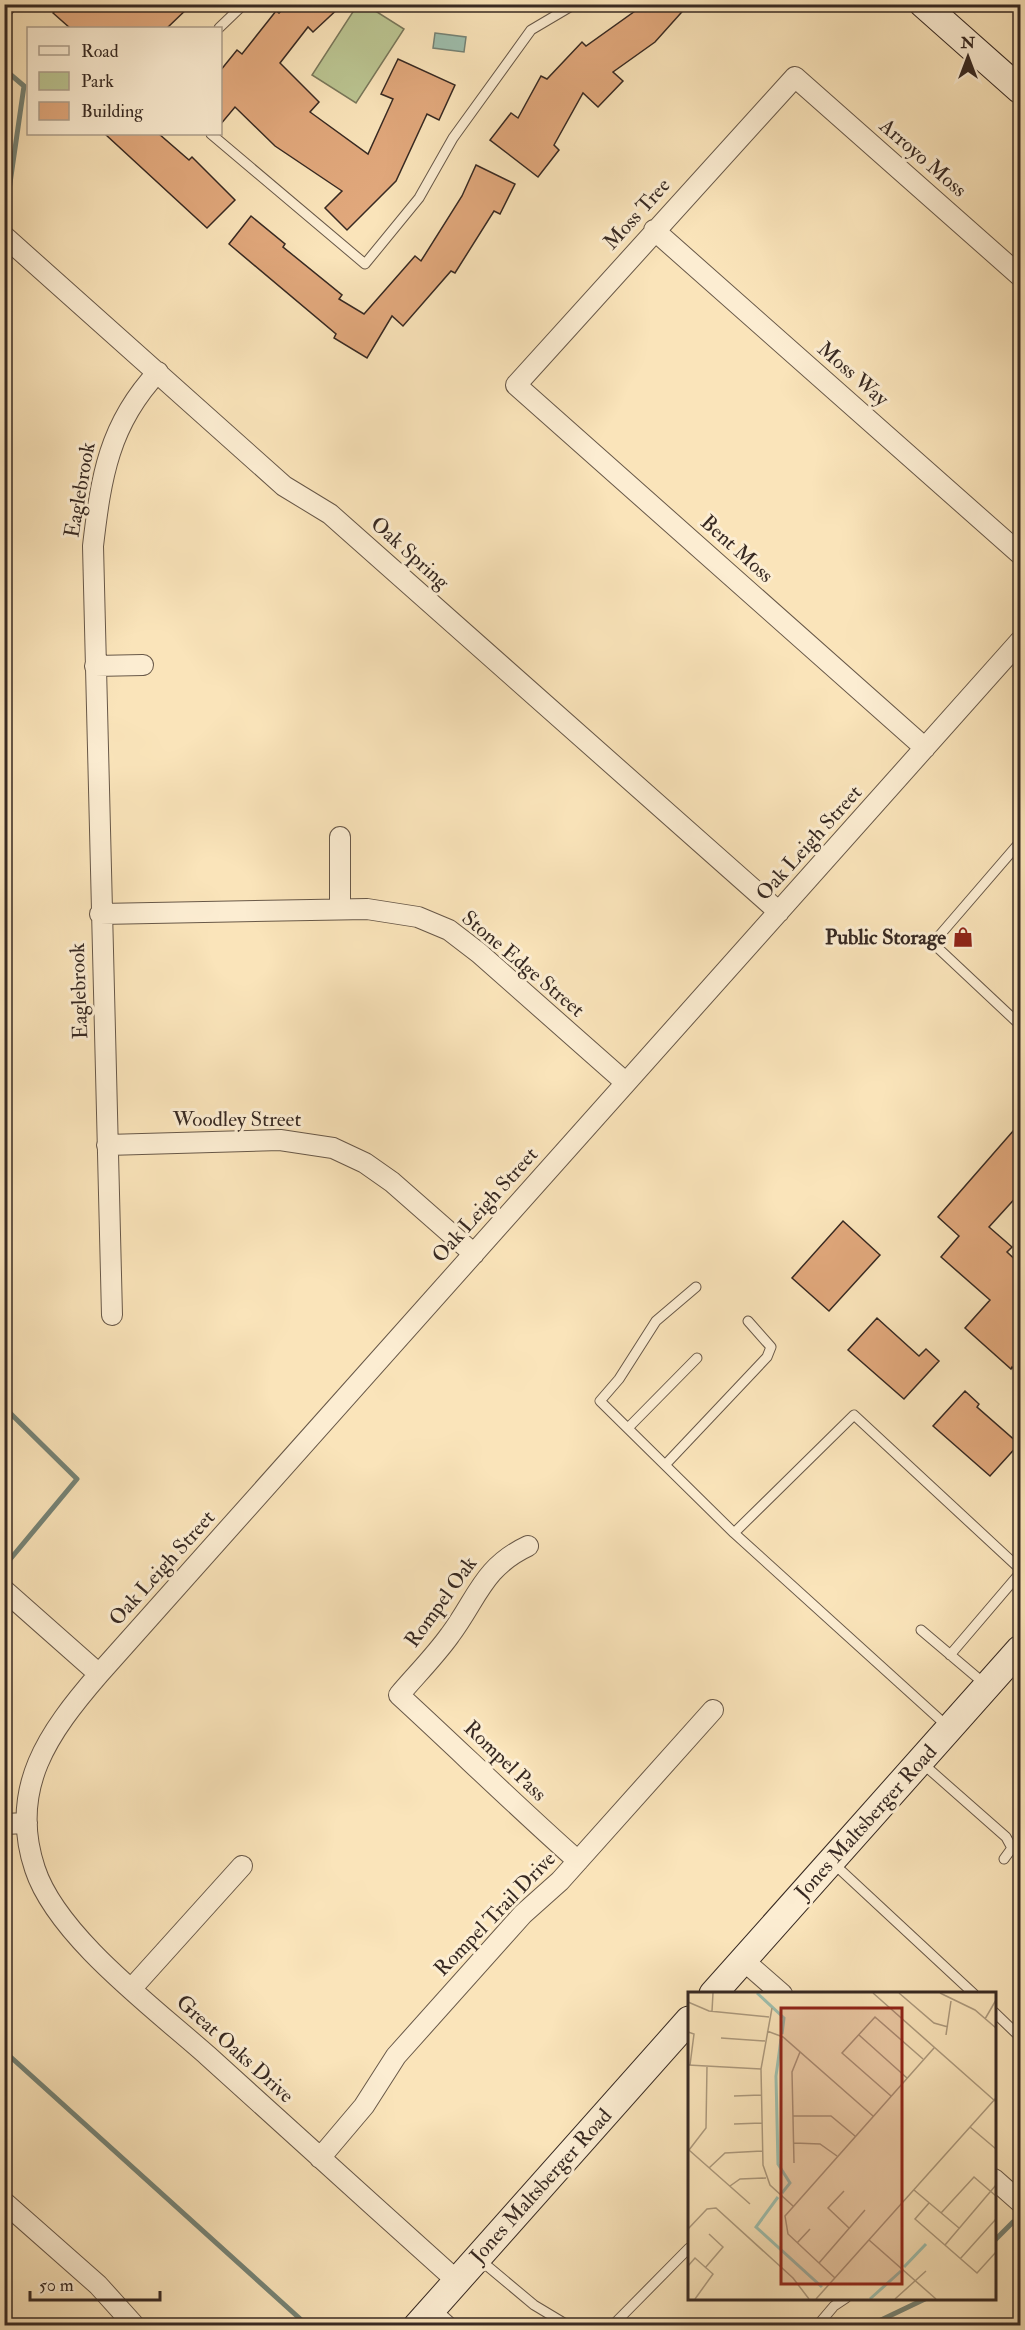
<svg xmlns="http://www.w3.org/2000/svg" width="1025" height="2330" font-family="'IM FELL Double Pica',serif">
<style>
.green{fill:#bbc592;stroke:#79775a;stroke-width:1.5}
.water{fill:#9ebfae;stroke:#758376;stroke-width:1.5}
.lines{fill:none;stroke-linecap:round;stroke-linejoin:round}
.stream{stroke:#758376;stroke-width:5}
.building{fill:#e1a87c;stroke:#372922;stroke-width:1.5}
.lane-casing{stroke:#685848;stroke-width:11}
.street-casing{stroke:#685848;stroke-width:22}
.secondary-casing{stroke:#372922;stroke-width:29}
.lane{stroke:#fcedd2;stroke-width:9}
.street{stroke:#fcedd2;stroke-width:20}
.secondary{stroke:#fcedd2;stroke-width:27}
.labels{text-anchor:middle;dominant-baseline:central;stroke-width:6;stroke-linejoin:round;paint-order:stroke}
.street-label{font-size:21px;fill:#372922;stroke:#fcedd2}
.poi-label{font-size:21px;font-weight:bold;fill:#372922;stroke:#fcedd2;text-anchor:end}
.inset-river{fill:none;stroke:#9ebfae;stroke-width:3}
.inset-road{fill:none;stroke:#ac997d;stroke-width:1.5}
.view{fill:#8f2418;fill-opacity:0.15;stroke:#8f2418;stroke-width:3}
.inset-edge{fill:none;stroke:#372922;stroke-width:3}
</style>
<rect width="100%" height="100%" fill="#fae4ba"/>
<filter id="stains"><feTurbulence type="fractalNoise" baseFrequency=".00333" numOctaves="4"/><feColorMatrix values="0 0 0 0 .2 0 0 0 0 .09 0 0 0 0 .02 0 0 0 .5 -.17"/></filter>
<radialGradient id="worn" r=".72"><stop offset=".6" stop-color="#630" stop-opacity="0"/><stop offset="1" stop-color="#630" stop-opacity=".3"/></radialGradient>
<path class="green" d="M358 4 366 5 404 29 356 103 312 75Z"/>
<path class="water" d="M435 33 466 37 464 52 433 48Z"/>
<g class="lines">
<path class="stream" d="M4 69 24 86 5 218
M4 1401 8 1411 77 1479 7 1563
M4 2051 308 2326
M994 2241 1013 2222
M876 2326 881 2320 927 2298"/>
</g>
<path class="building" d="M61 4H192L167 28H70L53 13Z
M288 4H343L313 32 308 27 280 63 319 102 310 112 368 154 393 99 381 94 398 59 455 85 439 120 427 114 396 181 347 230 325 208 342 191 275 146 235 107 220 125V71L237 50 242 54 276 11 279 13Z
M645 4H689L655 42 613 72 623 81 598 107 583 93 554 145 559 150 538 177 490 140 511 113 518 118 541 76 547 79 582 42 586 46Z
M105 134H159L189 160 192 157 235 200 207 228Z
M476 165 515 184 500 214 494 211 455 273 451 271 403 326 392 316 367 358 334 338 336 334 229 244 251 216 285 244 283 247 342 295 339 299 364 314 415 256 421 261 462 196Z
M1020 1123V1193L989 1227 1012 1247 1007 1252 1020 1264V1375L1012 1367 1011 1369 965 1328 990 1300 941 1257 959 1236 938 1217Z
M843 1221 880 1255 829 1311 792 1278Z
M877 1318 919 1356 926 1349 939 1361 904 1399 848 1350Z
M965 1391 979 1404 977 1407 1019 1444 990 1476 933 1426Z"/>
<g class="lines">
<g class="lane-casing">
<path id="lane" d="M4 15 14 4
M219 28 244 4
M211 134 365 264 419 198 453 138 531 30 575 4
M1020 842 939 936V949L1020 1025
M696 1287 656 1321 619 1379 600 1401 734 1533
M628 1428 697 1358
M665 1465 767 1357 771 1347 748 1321
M921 1630 986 1685
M950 1655 1020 1573
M947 1726 734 1533 854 1415 1020 1569
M922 1763 1006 1837 1012 1848 1004 1859
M833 1863 974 1994
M994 2012 1020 2037
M479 2259 534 2305 569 2326
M436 2309 455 2326
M612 2326 689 2248
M817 2326 834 2306 846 2298"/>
</g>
<g class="street-casing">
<path id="street" d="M654 230 1020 554
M4 236 284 486 330 514 779 912
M95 666 143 665
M925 748 516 385 795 77 1020 276
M340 837V909
M100 914 367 909 418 917 449 930 479 953 625 1082
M107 1145 280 1140 333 1148 365 1163 392 1182 474 1254
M112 1315 93 546C101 477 109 424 158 372
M528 1546C483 1567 477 1599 450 1635 435 1656 416 1675 399 1695 459 1750 517 1807 578 1861
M4 1590 99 1674
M4 1824 27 1823
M743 1960 782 1994
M132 1988 242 1866
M320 2158 364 2106 396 2056 523 1914 560 1881 713 1710
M994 2179 1020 2202
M4 2202 98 2285 135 2326
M457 2281C374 2206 290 2131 208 2056 154 2008 57 1936 35 1869 8 1788 49 1732 99 1674L1020 641"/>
</g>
<g class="secondary-casing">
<path id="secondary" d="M923 4 1020 90
M713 1994 1020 1649
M417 2326 689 2020"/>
</g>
<use href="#lane" class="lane"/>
<use href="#street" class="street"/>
<use href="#secondary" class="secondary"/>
</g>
<defs>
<g id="shop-bare" transform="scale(1.62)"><path d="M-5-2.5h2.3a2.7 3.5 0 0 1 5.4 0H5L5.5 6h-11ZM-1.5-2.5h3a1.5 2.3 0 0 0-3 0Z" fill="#8f2418" stroke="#fcedd2" stroke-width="2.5" paint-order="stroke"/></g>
</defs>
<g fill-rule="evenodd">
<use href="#shop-bare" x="963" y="937"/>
</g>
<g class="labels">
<g class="street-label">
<text transform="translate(923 158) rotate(41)">Arroyo Moss</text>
<text transform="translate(637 214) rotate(-48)">Moss Tree</text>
<text transform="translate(853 374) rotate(41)">Moss Way</text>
<text transform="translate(80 490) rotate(-80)">Eaglebrook</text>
<text transform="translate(737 549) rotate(42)">Bent Moss</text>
<text transform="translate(410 553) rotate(42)">Oak Spring</text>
<text transform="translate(809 843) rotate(-48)">Oak Leigh Street</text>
<text transform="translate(523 964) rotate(40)">Stone Edge Street</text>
<text transform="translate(79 991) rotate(-92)">Eaglebrook</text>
<text x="237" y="1119">Woodley Street</text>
<text transform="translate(485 1205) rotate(-48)">Oak Leigh Street</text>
<text transform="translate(162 1568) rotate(-48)">Oak Leigh Street</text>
<text transform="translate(441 1602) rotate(-54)">Rompel Oak</text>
<text transform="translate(505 1761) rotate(44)">Rompel Pass</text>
<text transform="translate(866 1822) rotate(-48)">Jones Maltsberger Road</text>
<text transform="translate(495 1914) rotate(-46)">Rompel Trail Drive</text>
<text transform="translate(235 2049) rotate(42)">Great Oaks Drive</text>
<text transform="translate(541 2186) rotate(-48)">Jones Maltsberger Road</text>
</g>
<g class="poi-label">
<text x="946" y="937">Public Storage</text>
</g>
</g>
<g transform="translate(688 1992)">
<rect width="308" height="308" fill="#fae4ba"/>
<path class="inset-river" d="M69 1 96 26 94 42M93 47 88 84 90 172 102 191 94 201M90 205 68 235 134 295M216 275 238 252M182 307 213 279"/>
<path class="inset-road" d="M185 1 307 109M211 1 246 31 260 35M252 1 287 18 308 36M0 10 21 19 81 25M84 16 73 77 75 173 82 193 105 214M24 19 25 1M297 27 308 8M79 39 95 45 185 124M0 40 6 42 2 73M171 43 219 86M258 43 263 9M33 46 77 49M0 73 73 77M46 104 73 103M203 104 154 61 187 25 235 67M105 124H143L167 144M46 132 74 131M282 135 308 157M106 151 132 152 149 164M1 158 18 136 19 74M1 158 62 212M106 171 104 80 112 60M21 176 37 161 74 159M42 194 52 187 78 186M226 198 271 236M156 199 140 216 161 236M241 211 227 227 289 281 308 260M253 221 286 185 308 204M0 237 19 217 28 216 105 286 121 307M181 248 248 307M109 251 122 237M257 253 308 193M272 267 308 227M131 271 177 218M0 274 7 266 25 282 7 307M17 276 35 255 21 242M147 286 100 242 97 224 246 56M128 307 308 106M207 307 238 279"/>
<path class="view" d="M93 16H214V292H93Z"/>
<rect width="308" height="308" class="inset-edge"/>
</g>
<rect width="1025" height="2330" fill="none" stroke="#fae4ba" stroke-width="24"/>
<rect x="6" y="6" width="1013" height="2318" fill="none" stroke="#372922" stroke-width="3"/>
<rect x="12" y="12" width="1001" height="2306" fill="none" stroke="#372922" stroke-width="1.5"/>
<rect x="27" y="27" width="195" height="108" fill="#fcedd2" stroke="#ad9f8c" stroke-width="1.5"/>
<rect x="39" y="46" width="30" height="9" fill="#fcedd2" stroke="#ad9f8c" stroke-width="1.5"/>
<text x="81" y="57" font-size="18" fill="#372922">Road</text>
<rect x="39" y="72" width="30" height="18" fill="#bbc592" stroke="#ad9f8c" stroke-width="1.5"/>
<text x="81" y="87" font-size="18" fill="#372922">Park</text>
<rect x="39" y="102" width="30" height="18" fill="#e1a87c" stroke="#ad9f8c" stroke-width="1.5"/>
<text x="81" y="117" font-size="18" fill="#372922">Building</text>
<g transform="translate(968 57)" stroke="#fcedd2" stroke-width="4.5" paint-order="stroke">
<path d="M0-4.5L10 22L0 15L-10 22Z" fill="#372922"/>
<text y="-9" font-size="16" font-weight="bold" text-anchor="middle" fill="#372922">N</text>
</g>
<path d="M30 2291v9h130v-9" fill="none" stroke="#372922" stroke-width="3"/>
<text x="39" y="2291" font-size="18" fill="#372922" stroke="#fcedd2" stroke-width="4.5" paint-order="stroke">50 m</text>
<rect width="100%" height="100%" filter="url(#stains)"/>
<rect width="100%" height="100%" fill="url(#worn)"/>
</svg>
